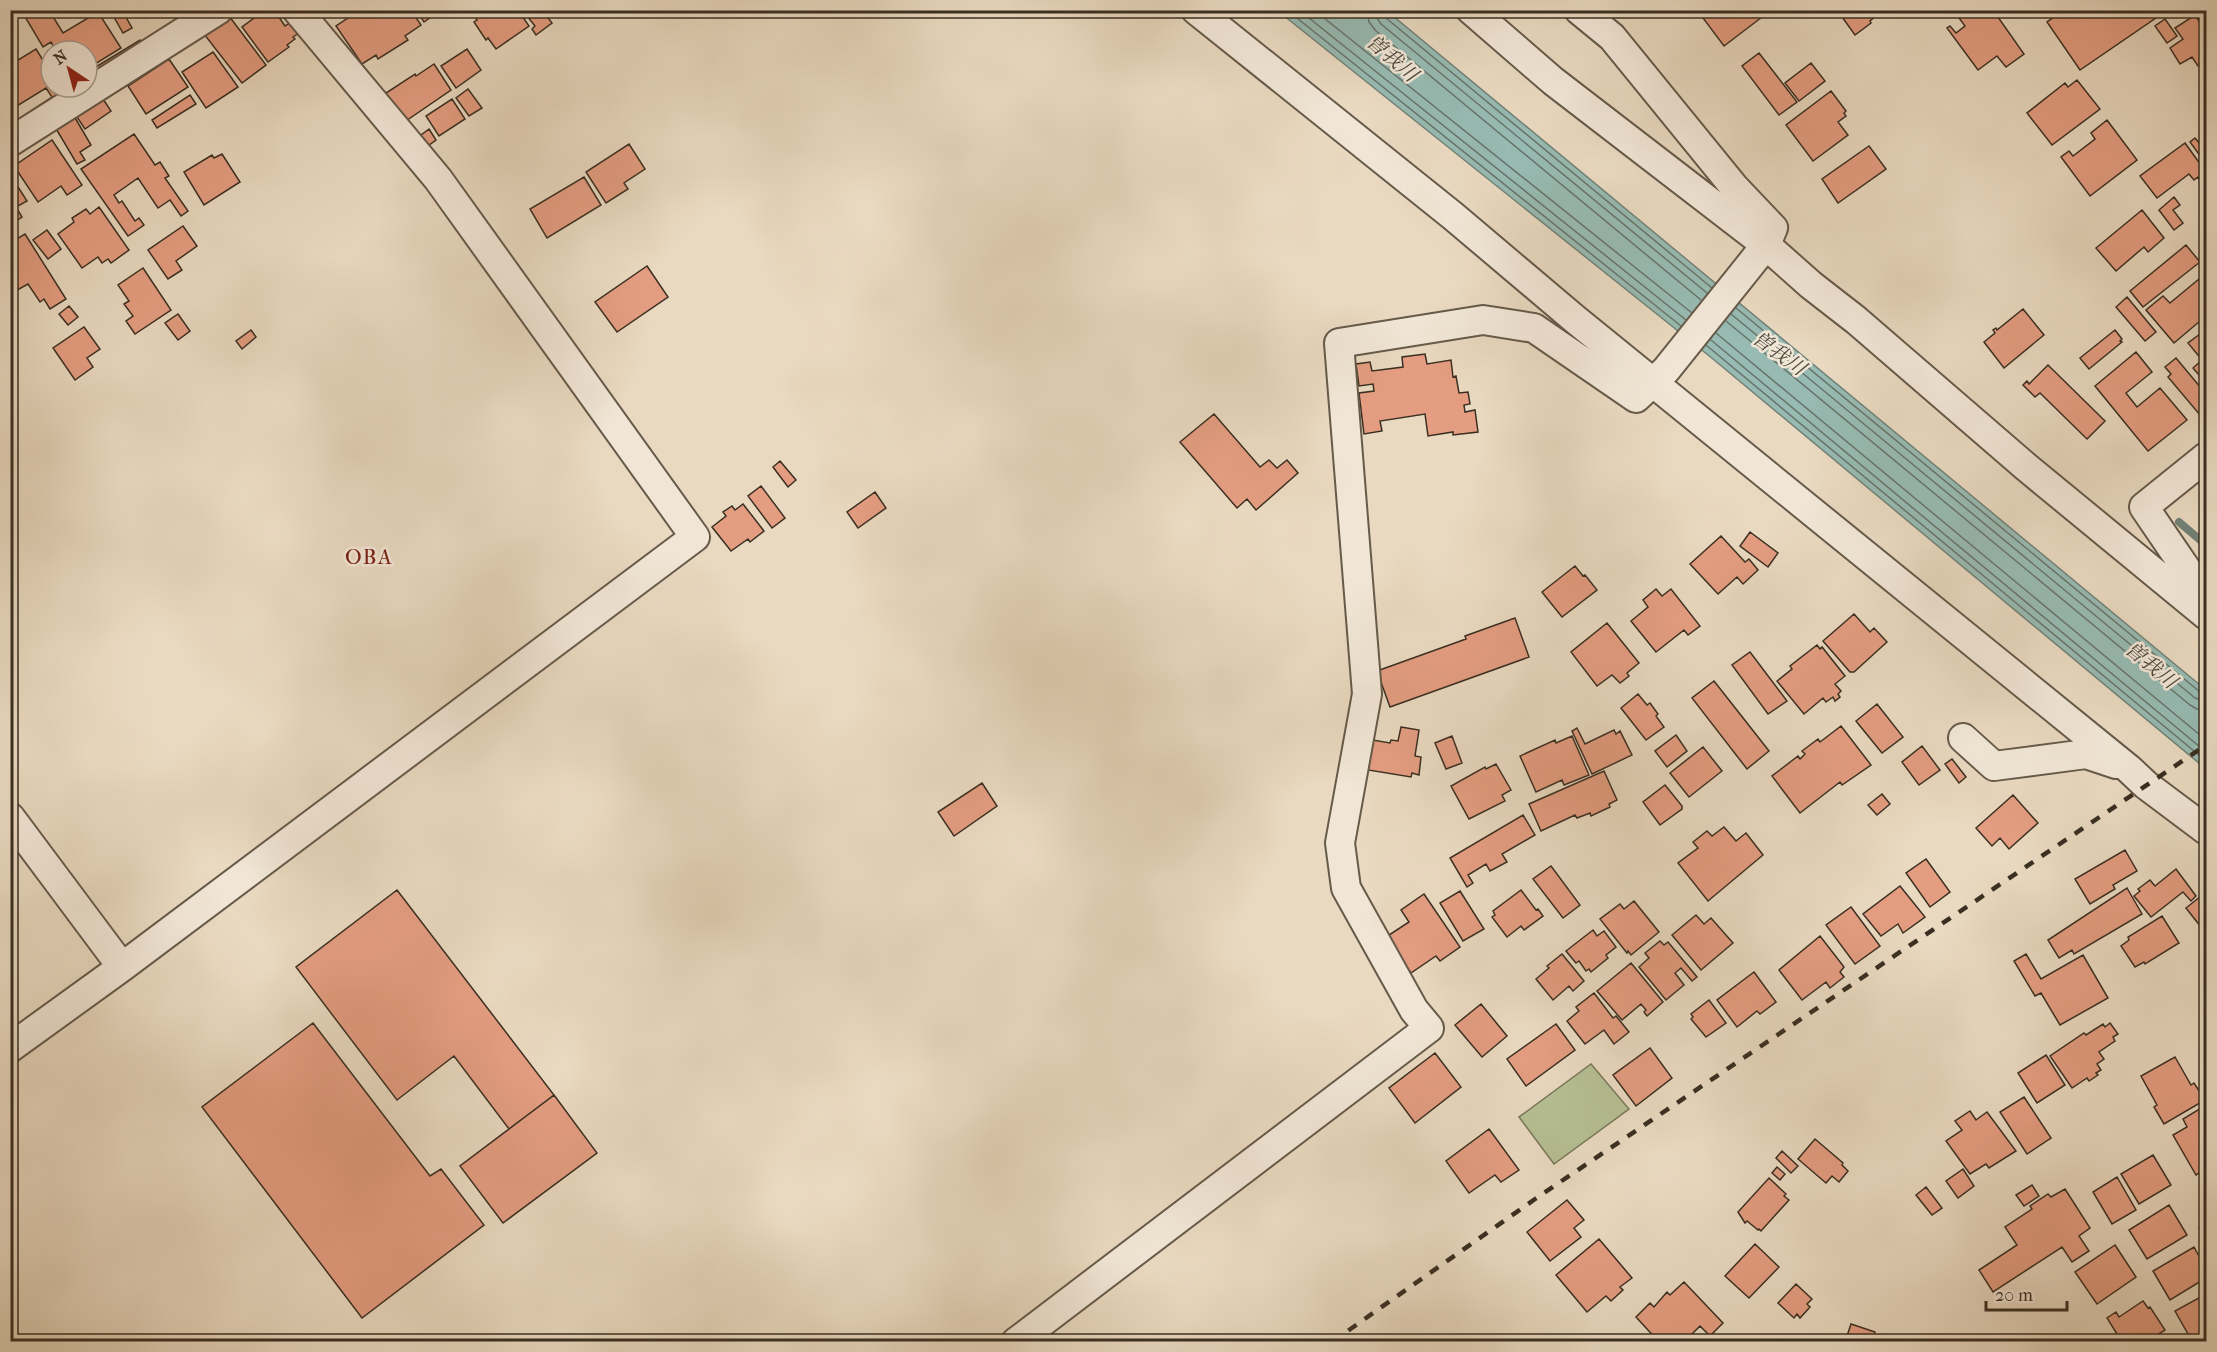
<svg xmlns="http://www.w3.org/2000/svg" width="2217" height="1352" font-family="'IM FELL French Canon','Noto Serif JP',serif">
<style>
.green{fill:#b5bf93;stroke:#78775a;stroke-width:1.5}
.water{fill:#97bab2;stroke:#728278;stroke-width:1.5}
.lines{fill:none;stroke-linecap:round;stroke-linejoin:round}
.shore{stroke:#68746a;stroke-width:1.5}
.stream{stroke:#728278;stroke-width:8}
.building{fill:#e49d81;stroke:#3a2f22;stroke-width:1.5}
.minor-casing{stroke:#665a4a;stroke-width:32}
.minor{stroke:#f1e6d6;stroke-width:28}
.rail{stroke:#3a2f22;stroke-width:4.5;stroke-dasharray:10 10;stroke-linecap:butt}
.labels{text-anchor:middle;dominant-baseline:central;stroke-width:5;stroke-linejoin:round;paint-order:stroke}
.water-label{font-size:20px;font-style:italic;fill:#4d4b3f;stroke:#f1e6d6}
.quarter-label{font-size:21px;letter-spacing:1.5px;fill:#7a1f14;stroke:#f1e6d6}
</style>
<rect width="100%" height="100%" fill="#e9d9c0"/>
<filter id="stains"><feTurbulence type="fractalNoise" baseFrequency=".00333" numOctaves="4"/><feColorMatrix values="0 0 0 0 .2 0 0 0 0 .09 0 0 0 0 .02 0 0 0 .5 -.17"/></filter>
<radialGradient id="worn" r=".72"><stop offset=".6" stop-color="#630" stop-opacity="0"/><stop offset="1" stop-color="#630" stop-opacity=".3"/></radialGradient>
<path class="green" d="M1591 1064 1629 1109 1554 1164 1519 1117Z"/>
<path class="water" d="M1278 11H1387L2206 690V769L1713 359Z"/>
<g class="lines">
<path class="shore" d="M1287 10 1681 326
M1299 10 1686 320
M1314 10 1692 313
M1367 10 1369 22 1376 31 1701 300
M1376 10 1377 18 1381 24 1707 293
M1384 10 1386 18 1712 288
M1736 308 2200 692 2206 694
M1731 314 2195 698 2206 702
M1726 321 2190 705 2197 709 2206 711
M1716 333 2206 740
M1711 340 2206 752
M1706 345 2206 761"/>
<path class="stream" d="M2179 522 2206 545"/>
</g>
<path class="building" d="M21 10H49L63 33 98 12 121 48 87 69V51H56L51 42 43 47Z
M110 10H122L132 28 123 33Z
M141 10H158L146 18Z
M265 10H274L285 26 297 18 305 29 293 37 295 39 287 45 289 47 268 62 242 27Z
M360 10H411L421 25 405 36 408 40 378 59 376 55 362 64 336 26Z
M416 10H441L424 22Z
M470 10H518L529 26 496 49 488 38 486 40 474 22 477 20Z
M547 10 549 14 546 15 552 23 536 35 532 29 535 26 523 11Z
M1713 10H1770V11L1724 46 1703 18Z
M1837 10H1883L1870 21 1871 23 1855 35Z
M1969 10H1993L2024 54 2006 67 1997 56 1978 70 1947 28 1950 26 1956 33 1965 26 1959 18Z
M2064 10H2166V11L2080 70 2047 22Z
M2195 15 2204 29 2206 27V60L2198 66 2192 57 2180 64 2170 48 2183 39 2175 28Z
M229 16 266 65 242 83 204 34Z
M2165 19 2177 36 2167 43 2155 26Z
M140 40 147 53 102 81 94 68Z
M36 49 51 73V87H59L68 101 36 120 31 111 52 97 46 88 12 109 10 107V65Z
M467 49 481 70 456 88 441 66Z
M213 52 238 87 206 108 182 72Z
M1759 53 1797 102 1779 115 1742 66Z
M169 59 188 87 146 114 128 86Z
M1811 63 1825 81 1799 101 1785 83Z
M434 64 451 90 400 125 383 95 415 74 416 76Z
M2077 80 2100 109 2052 145 2027 113 2065 83 2068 87Z
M468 89 482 108 469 116 456 98Z
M1831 91 1846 111 1844 113 1846 116 1838 122 1848 135 1813 161 1786 125Z
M190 95 196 104 157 128 152 120Z
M103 99 111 111 85 129 77 117Z
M452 99 465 119 439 136 426 116Z
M74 116 91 145 80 152 85 160 77 164 55 127Z
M2107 120 2137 160 2090 196 2061 157 2069 151 2073 156 2095 139 2091 133Z
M429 129 436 140 421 151 413 141Z
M134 134 155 165 160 162 169 176 165 178 188 211 181 216 170 200 158 208 138 178 114 195 119 203 122 201 135 221 139 218 144 225 128 236 81 169Z
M2195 138 2200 144 2206 138V164L2190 142Z
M52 140 82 185 67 195 61 186 38 202 14 166Z
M2185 143 2206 172V185L2205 186 2198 177 2194 180 2189 174 2157 198 2140 176Z
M629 144 645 169 624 183 628 189 606 203 586 172Z
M1869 146 1886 169 1838 203 1822 179Z
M222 154 240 182 204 205 184 172 212 155 214 158Z
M10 170 14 175 11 176 27 201 16 207 22 217 13 223 10 219Z
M584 177 601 205 547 238 530 209Z
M2174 197 2180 205 2173 210 2183 223 2174 230 2159 210Z
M99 207 129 250 111 263 108 259 102 263 98 257 82 268 58 234 74 222 72 218 86 209 90 214Z
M2142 210 2164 238 2148 252 2144 247 2116 271 2096 248Z
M183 226 197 246 176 261 182 270 168 279 148 250Z
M47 230 61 249 48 259 33 240Z
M25 234 66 299 50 309 44 299 40 302 28 284 10 294V243Z
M2186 245 2200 262 2143 307 2130 291Z
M647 266 668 297 617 332 595 302Z
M143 268 171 310 135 334 126 321 133 316 124 304 129 301 118 285Z
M2199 279 2206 288V316L2174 343 2146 310 2163 296 2170 303Z
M2127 297 2156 332 2145 341 2116 307Z
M69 306 78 317 68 325 59 314Z
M2023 309 2044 335 2004 368 1984 342 1995 333 1993 330 1996 328 1997 330Z
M178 314 190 331 178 340 165 323Z
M84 327 100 349 87 358 93 367 75 380 53 348Z
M251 330 256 337 242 349 236 341Z
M2115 330 2122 339 2120 341 2122 342 2089 369 2080 358Z
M2200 334 2206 342V383L2193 368 2202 360 2188 343Z
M2136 352 2152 372 2126 393 2137 407 2160 388 2187 420 2148 451 2095 386Z
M1425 354 1427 364 1451 360 1453 377 1456 376 1459 393 1468 392 1470 404 1464 405 1465 412 1475 410 1478 432 1453 435V432L1428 436 1425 414 1380 421 1382 431 1364 434 1359 393 1374 391 1373 384 1359 386 1356 364 1370 362 1372 371 1403 367 1402 357Z
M2176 358 2206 394V410L2200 415 2168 377 2171 374 2165 367Z
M2048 365 2105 421 2087 439 2040 393 2035 397 2023 385 2027 381 2029 384Z
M1214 414 1260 467 1269 460 1277 468 1287 460 1298 473 1256 510 1247 499 1237 508 1180 442Z
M780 461 796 480 788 487 773 467Z
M761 486 785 518 772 528 748 496Z
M875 492 886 508 858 528 847 512Z
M743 504 764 531 750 542 748 539 731 551 712 527 726 516 723 512 732 506 735 510Z
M1750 532 1778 553 1768 567 1740 546Z
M1721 536 1745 562 1749 559 1758 570 1743 584 1737 577 1718 594 1690 564Z
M1575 566 1583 576 1585 575 1597 590 1562 617 1542 592Z
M1656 589 1662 596 1671 589 1700 626 1688 635 1684 630 1656 652 1631 621 1648 607 1643 600Z
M1854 614 1870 632 1874 628 1887 642 1854 672H1850L1823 641Z
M1515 618 1529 657 1390 707 1377 671 1466 639 1465 636Z
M1607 623 1639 663 1627 673 1629 676 1620 683 1612 675 1597 686 1571 652Z
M1817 645 1820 649 1822 647 1845 676 1835 684 1841 691 1838 694 1840 697 1835 701 1833 697 1826 702 1823 698 1804 714 1777 681 1792 669 1790 666Z
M1750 652 1787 701 1768 714 1732 665Z
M1714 681 1769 751 1747 769 1692 698Z
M1638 694 1647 705 1650 703 1658 714 1656 716 1664 727 1646 740 1621 708Z
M1877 704 1903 737 1882 753 1856 721Z
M1841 726 1871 765 1842 785 1840 782 1800 813 1772 776 1798 756 1800 759 1805 754 1802 751 1818 739 1820 742Z
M1401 727 1419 730 1415 756 1421 757 1419 775 1412 773 1411 777 1368 770 1373 740 1390 743 1391 740 1398 741Z
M1577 728 1585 744 1614 730 1616 734 1620 731 1632 755 1592 774 1572 731Z
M1676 735 1687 751 1667 767 1655 751Z
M1452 736 1462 763 1446 769 1435 743Z
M1572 736 1589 775 1564 785 1562 780 1536 792 1520 756 1555 740 1556 743Z
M1922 746 1940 770 1919 785 1902 762Z
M1703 747 1722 771 1689 797 1670 773Z
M1952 759 1966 777 1959 783 1945 764Z
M1496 764 1511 790 1502 795 1505 801 1469 819 1451 786 1485 767 1486 769Z
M1604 771 1617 800 1609 804 1610 807 1591 816 1590 813 1577 818 1575 815 1541 831 1529 804Z
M982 783 997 806 954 836 938 812Z
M1665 785 1682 806V809L1660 825 1643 802Z
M1882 794 1890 804 1877 815 1868 805Z
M2013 795 2038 823 2009 849 2000 838 1992 846 1976 828Z
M1523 815 1535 835 1502 854 1507 862 1490 871 1486 864 1468 875 1473 883 1467 887 1450 858Z
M1724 827 1736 841 1746 833 1763 855 1708 901 1678 863 1698 848 1693 842 1707 831 1712 836Z
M2125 850 2137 871 2113 885 2115 889 2090 904 2075 879Z
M1926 859 1950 892 1930 907 1906 873Z
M1551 866 1580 905 1563 918 1533 879Z
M2176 869 2196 896 2191 901 2183 892 2151 917 2134 896 2140 891 2138 889 2150 880 2155 886Z
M1900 886 1925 917 1903 933 1898 924 1881 936 1863 914Z
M2127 888 2142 914 2074 954 2072 950 2059 958 2048 940Z
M397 890 554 1095 509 1129 454 1056 397 1100 296 967Z
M1521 890 1536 910 1538 909 1543 916 1524 930 1521 926 1507 937 1492 917 1495 915 1493 911Z
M1460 891 1484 929 1463 941 1440 903Z
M1424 894 1460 947 1440 961 1436 956 1411 973 1386 937 1409 922 1401 910Z
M2201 896 2206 903V931L2205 932 2186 908Z
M1634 901 1659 932 1631 955 1628 951 1627 953 1600 919 1620 904 1624 909Z
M1851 907 1880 946 1855 964 1826 925Z
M1696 915 1704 924 1711 918 1733 943 1701 970 1672 935Z
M2162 916 2179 943 2145 964 2144 962 2135 967 2121 946 2129 940 2128 937Z
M1593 930 1597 936 1604 931 1616 947 1606 955 1608 958 1591 972 1589 969 1586 971 1579 961 1576 963 1566 951Z
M1820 936 1844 967 1840 972 1844 977 1830 988 1826 982 1802 1000 1779 970Z
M1660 941 1664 945 1668 942 1697 977 1692 981 1681 968 1675 973 1684 985 1666 1000 1639 967 1649 958 1645 953Z
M1562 954 1584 981 1573 991 1569 986 1553 1000 1536 979 1549 968 1547 966Z
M2026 954 2041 979 2083 955 2108 998 2060 1025 2041 993 2035 996 2014 961Z
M1631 963 1663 1002 1647 1016 1644 1012 1646 1010 1641 1004 1622 1020 1597 991Z
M1754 972 1776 1002 1760 1014 1757 1011 1737 1027 1717 1000Z
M1594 993 1613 1018 1616 1016 1629 1032 1614 1044 1604 1030 1585 1044 1567 1021 1579 1011 1576 1007Z
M1709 1000 1726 1023 1706 1037 1691 1019 1693 1017 1691 1014Z
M1481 1004 1507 1036 1482 1057 1455 1025Z
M313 1023 430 1176 441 1169 484 1225 362 1318 202 1107Z
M2110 1023 2118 1034 2113 1037 2115 1041 2099 1052 2104 1059 2097 1064 2101 1070 2096 1073 2098 1075 2089 1081 2087 1078 2072 1088 2050 1056 2084 1033 2086 1035 2103 1024 2105 1027Z
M1556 1024 1575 1050 1526 1086 1507 1059Z
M1650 1048 1672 1078 1636 1106 1613 1075Z
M1435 1053 1461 1087 1415 1123 1389 1088Z
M2046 1055 2065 1085 2037 1103 2018 1073Z
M2175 1057 2191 1085 2194 1083 2205 1100 2164 1124 2154 1107 2157 1105 2141 1076Z
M2206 1067V1088L2200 1070Z
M554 1095 597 1153 503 1223 460 1166Z
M2024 1097 2051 1138 2027 1154 2000 1112Z
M2206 1105V1169L2196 1175 2173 1135 2187 1127 2183 1119Z
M1970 1111 1976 1120 1987 1112 2016 1151 1989 1168 1986 1164 1970 1174 1946 1141 1962 1130 1955 1121Z
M1489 1129 1519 1170 1501 1182 1495 1175 1469 1193 1446 1161Z
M1815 1139 1843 1163 1842 1165 1848 1171 1839 1182 1832 1176 1826 1183 1798 1159Z
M1782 1151 1798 1166 1791 1173 1776 1158Z
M2153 1155 2171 1185 2139 1204 2121 1174Z
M1777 1167 1785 1174 1780 1180 1772 1173Z
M1963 1169 1974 1186 1958 1198 1946 1181Z
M2117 1177 2136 1210 2112 1224 2093 1192Z
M1769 1178 1786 1194 1784 1196 1789 1200 1761 1231 1759 1229 1758 1230 1747 1221 1745 1223 1738 1212Z
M2032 1185 2039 1196 2024 1206 2016 1195Z
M1926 1187 1942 1208 1932 1215 1916 1195Z
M2065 1189 2090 1228 2079 1236 2089 1251 2072 1262 2062 1247 1993 1292 1979 1270 2017 1245 2005 1227 2032 1209 2030 1206 2048 1194 2051 1197Z
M1567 1200 1584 1220 1574 1228 1581 1237 1550 1261 1527 1232Z
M2169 1205 2187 1235 2147 1259 2129 1230Z
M2205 1224 2206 1227V1240L2199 1228Z
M1599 1239 1632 1278 1620 1287 1623 1290 1611 1301 1606 1296 1587 1312 1556 1275Z
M1755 1244 1779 1267 1749 1298 1725 1276Z
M2115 1245 2136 1277 2097 1304 2075 1272Z
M2194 1247 2206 1269V1278L2170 1300 2153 1271Z
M1684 1282 1723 1323 1710 1336 1700 1326 1684 1342H1659L1636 1317 1650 1303 1654 1307 1667 1292 1670 1295Z
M1796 1284 1812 1299 1807 1304 1810 1307 1800 1318 1797 1314 1794 1318 1778 1303Z
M2206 1294V1333L2192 1341 2175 1311Z
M2143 1301 2148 1308 2150 1307 2165 1330 2157 1335 2160 1339 2157 1342H2122L2107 1318 2116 1312 2119 1317Z
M1851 1324 1875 1332 1872 1342H1845Z"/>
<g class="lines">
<g class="minor-casing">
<path id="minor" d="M1196 10 1453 216 1576 320 2129 769 2146 785 2206 830
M1471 10 1553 81 1766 245 1811 285 1856 320 2025 466 2206 615
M10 142 218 10
M2206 457 2144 507 2206 598
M1963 738 1994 766 2086 754 2116 764
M10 817 122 967
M10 1048 122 967 695 537 438 179 297 10
M1016 1342 1429 1028 1414 1010 1346 888 1340 843 1367 694 1339 343 1483 320 1534 328 1636 398 1666 370 1766 245 1773 228 1735 188 1612 37 1579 10"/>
</g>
<use href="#minor" class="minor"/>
<path class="rail" d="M1332 1342 1535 1199 2206 745"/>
</g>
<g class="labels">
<g class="water-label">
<text transform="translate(1392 58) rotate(41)">曽我川</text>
<text transform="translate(1779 353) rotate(36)">曽我川</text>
<text transform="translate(2151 665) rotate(40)">曽我川</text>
</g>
<g class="quarter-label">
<text x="369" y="557">OBA</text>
</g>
</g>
<rect width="2217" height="1352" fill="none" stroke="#e9d9c0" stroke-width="36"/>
<rect x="12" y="12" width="2193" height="1328" fill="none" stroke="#3a2f22" stroke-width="3"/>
<rect x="18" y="18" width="2181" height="1316" fill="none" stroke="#3a2f22" stroke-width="1.5"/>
<g transform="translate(69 69) rotate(324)"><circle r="28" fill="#f1e6d6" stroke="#a89d8e" stroke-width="1.5"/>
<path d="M0-4.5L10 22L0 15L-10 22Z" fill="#8f2418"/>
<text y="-9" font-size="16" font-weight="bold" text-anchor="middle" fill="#3a2f22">N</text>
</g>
<path d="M1986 1301v9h81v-9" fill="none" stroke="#3a2f22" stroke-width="3"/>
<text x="1995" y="1301" font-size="18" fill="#3a2f22" stroke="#f1e6d6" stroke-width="4.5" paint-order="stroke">20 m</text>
<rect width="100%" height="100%" filter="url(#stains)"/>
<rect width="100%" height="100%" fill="url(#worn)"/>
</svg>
